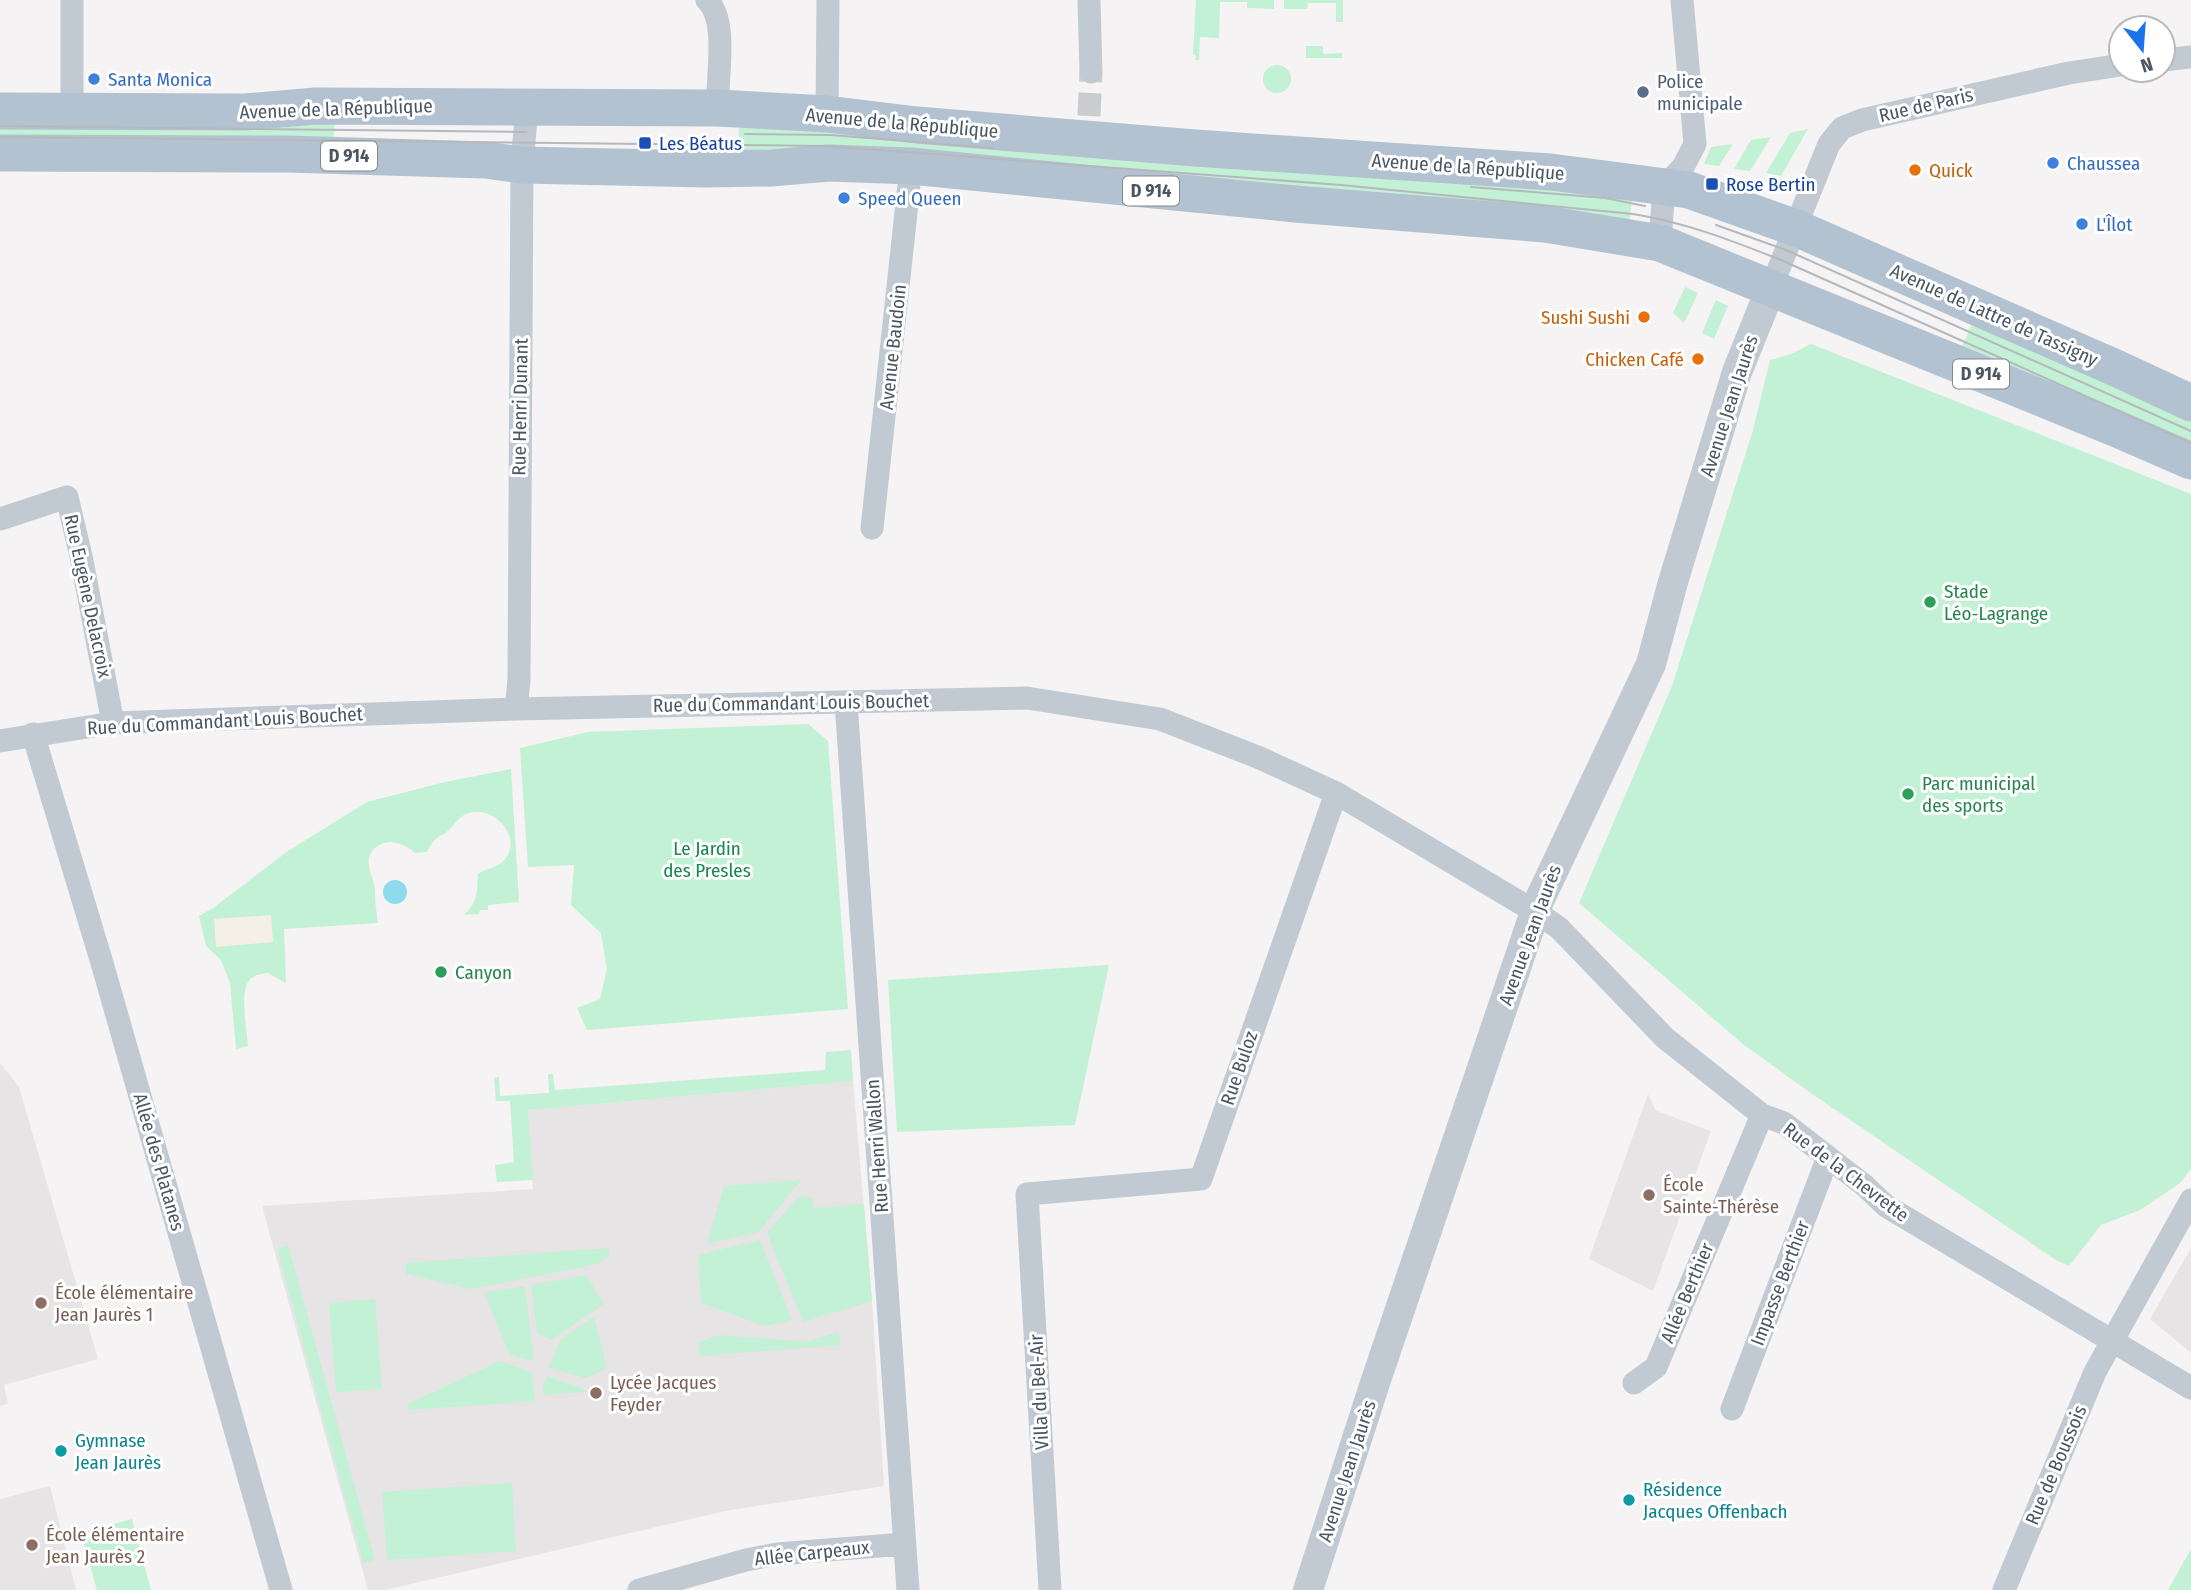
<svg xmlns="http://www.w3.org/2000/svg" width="2191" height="1590" font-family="'Fira Sans Condensed',sans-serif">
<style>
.education{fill:#e6e4e5}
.green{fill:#c3f1d5}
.sand{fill:#f5f0e5}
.water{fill:#90daee}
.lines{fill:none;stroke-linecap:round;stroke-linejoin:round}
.minor-tunnel{stroke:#caccce;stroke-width:23;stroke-dasharray:23 11;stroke-linecap:butt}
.minor{stroke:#c1cad2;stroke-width:23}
.tertiary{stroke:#c1cad2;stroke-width:30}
.primary{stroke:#b3c2d1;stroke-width:37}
.tram{stroke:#b5b8bd;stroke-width:2}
.shop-dot{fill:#3f7fe0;stroke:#fff;stroke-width:2.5}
.service-dot{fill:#5c6f8a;stroke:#fff;stroke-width:2.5}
.transit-dot{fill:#1a4fb4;stroke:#fff;stroke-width:2.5}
.food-dot{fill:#e8710a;stroke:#fff;stroke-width:2.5}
.leisure-dot{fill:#2e9e5b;stroke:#fff;stroke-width:2.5}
.education-dot{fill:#8d6e63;stroke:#fff;stroke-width:2.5}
.culture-dot{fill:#0f9aa8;stroke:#fff;stroke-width:2.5}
.labels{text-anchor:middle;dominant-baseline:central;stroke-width:6;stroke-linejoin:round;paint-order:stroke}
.shield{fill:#fff;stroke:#808990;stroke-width:2}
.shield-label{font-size:18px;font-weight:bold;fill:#4a5661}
.shop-label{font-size:19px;fill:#366cbe;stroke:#fff;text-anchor:start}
.service-label{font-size:19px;fill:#4e5e75;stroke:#fff;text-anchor:start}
.street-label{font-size:19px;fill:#4a5661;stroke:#fff}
.transit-label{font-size:19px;fill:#164399;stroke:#fff;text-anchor:start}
.food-label{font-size:19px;fill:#c56008;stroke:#fff;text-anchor:end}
.leisure-label{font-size:19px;fill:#27864d;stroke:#fff;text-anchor:start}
.park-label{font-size:19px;fill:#17864f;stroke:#fff}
.education-label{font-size:19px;fill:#785e54;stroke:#fff;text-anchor:start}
.culture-label{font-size:19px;fill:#0d838f;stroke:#fff;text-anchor:start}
</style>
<rect width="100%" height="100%" fill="#f5f3f3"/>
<path class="education" d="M0 1063 19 1087 98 1359 4 1385 8 1404 0 1406Z
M853 1081 872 1301 884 1486 725 1511 385 1590H368L262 1206 533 1189 528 1110Z
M1648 1094 1656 1111 1711 1131 1653 1291 1589 1259Z
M2191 1248V1353L2150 1319Z
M50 1486 76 1590H0V1499Z"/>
<path class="green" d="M1196 0H1274V9L1247 8V2H1220L1219 38 1200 37 1199 60H1195L1196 56 1193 54Z
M1284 0H1343V22H1336V3H1308L1307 9H1284Z
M1306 46H1323V54L1342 53V58H1306Z
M1263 79a14 14 0 1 1 28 0a14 14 0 1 1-28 0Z
M335 115 333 144 0 141V122Z
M739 120 1633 191 1629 226 739 158Z
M1808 129 1781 176 1766 173 1790 133Z
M1771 137 1750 171 1734 169 1751 140Z
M1733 144 1719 166 1704 164 1711 147Z
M1685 287 1698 293 1684 323 1673 313Z
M1716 300 1728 306 1714 339 1702 333Z
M1974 319 2191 414V449L1958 355Z
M1811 344 2191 494V1169L2180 1183 2140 1210 2101 1225 2069 1266 2056 1260 1815 1096 1744 1045 1579 903 1672 686 1753 430 1770 360 1791 354Z
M808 724 828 741 848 1009 587 1030 577 1008 600 999 607 969 601 933 571 905 574 865 528 867 520 748 588 732Z
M511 769 519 902 488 905V910H480L479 914 464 915C478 902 477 892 478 874 487 868 500 867 506 858 523 834 490 803 466 814 459 817 455 824 450 829 439 839 435 835 427 852L415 853C409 847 399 842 390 842 385 842 379 845 375 848 361 861 374 876 375 890 375 901 376 911 378 923L284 929 286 983 268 973C260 974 252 975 248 982 240 994 247 1031 248 1046L236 1049 230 983 221 960 206 946 199 916 213 908 288 851 367 802 445 782Z
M1109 965 1075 1125 897 1132 888 980Z
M851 1050 853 1081 528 1110 533 1180 497 1182 495 1165 514 1162 510 1101H496L494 1078 499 1077 500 1096 549 1093 548 1074H553L555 1090 825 1070 826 1052Z
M801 1180 759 1232 707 1244 724 1186Z
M798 1197H812L813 1208 864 1204 872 1301 803 1322 767 1233Z
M760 1240 792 1320 765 1326 701 1303 698 1255Z
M288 1245 375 1560 363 1563 277 1249Z
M609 1248V1256L597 1264 471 1289 406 1274V1263Z
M586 1275 604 1304 551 1340 537 1333 531 1285Z
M525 1286 534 1361 510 1355 484 1293Z
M375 1299 382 1389 336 1392 329 1303Z
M594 1317 607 1368 586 1378 548 1368 561 1339Z
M838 1332 841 1345 700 1356 699 1342 719 1335 807 1342Z
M500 1361 532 1372 535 1401 408 1410V1404Z
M547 1376 583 1388 585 1392 543 1395V1386Z
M512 1483 516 1551 387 1560 382 1492Z
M132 1519 151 1590H97L81 1533Z
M2191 1549V1590H2168Z"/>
<path class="sand" d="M271 915 273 942 216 947 214 919Z"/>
<path class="water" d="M383 892a12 12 0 1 1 24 0a12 12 0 1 1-24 0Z"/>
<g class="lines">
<path class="minor-tunnel" d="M1089 116 1091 72"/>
<path class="minor" d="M72 0V112
M707 0C729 21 716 78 718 108
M1089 0 1091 72
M2163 60 2191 57
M827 114 828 0
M1660 243 1664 187 1683 167 1695 144 1682 0
M1771 288 1829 144 1842 128 1862 120 2069 73 2121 65
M0 519 67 497 81 556 113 723
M872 528 911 166
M846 702 908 1590
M516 709 519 680 522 165 527 106
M33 734 102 963 281 1590
M0 741 113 723 516 709 1027 698 1160 719 1260 758 1336 793 1539 914 1559 928 1665 1038 1762 1115 1784 1123 1864 1185 1886 1206 2191 1388
M1634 1383 1656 1367 1762 1115
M1732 1409 1828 1157
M639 1590 746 1560 777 1554 904 1544
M1050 1590 1027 1194 1201 1179 1336 793
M2004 1590 2095 1372 2191 1200"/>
<path class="tertiary" d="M1308 1590 1375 1383 1538 903 1651 664 1673 582 1737 372 1771 288"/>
<path class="primary" d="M0 111 245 112 316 106 718 108 827 114 917 125 1195 148 1551 172 1689 190 1796 228 2118 369 2191 403
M0 153 287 154 485 160 522 165 706 169 771 168 829 163 911 166 1295 204 1545 224 1660 243 2115 428 2191 461"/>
<path class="tram" d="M0 126 525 132
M745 134 830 135 993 148
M0 137 826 146 1341 185 1633 214C1684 222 1733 241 1781 260L2191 443
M1471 187 1605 198 1645 206
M1716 225 1786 250 2191 431"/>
</g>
<g class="shop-dot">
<circle cx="94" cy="79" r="7"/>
<circle cx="2053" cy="163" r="7"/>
<circle cx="844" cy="198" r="7"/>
<circle cx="2082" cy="224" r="7"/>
</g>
<circle class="service-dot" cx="1643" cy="92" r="7"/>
<g class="transit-dot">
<rect x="638" y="136" width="14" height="14" rx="3.5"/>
<rect x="1705" y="177" width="14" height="14" rx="3.5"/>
</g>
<g class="food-dot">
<circle cx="1915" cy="170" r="7"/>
<circle cx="1644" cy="317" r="7"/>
<circle cx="1698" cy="359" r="7"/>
</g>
<g class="leisure-dot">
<circle cx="1930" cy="602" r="7"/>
<circle cx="1908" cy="794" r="7"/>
<circle cx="441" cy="972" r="7"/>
</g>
<g class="education-dot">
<circle cx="1649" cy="1195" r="7"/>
<circle cx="41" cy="1303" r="7"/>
<circle cx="596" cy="1393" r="7"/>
<circle cx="32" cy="1545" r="7"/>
</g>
<g class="culture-dot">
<circle cx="61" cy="1451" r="7"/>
<circle cx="1629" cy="1500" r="7"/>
</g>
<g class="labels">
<g class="shield">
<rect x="321" y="141.5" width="56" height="29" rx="5"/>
<rect x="1123" y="176.5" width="56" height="29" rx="5"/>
<rect x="1953" y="359.5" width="56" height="29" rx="5"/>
</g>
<g class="shield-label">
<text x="349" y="156">D 914</text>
<text x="1151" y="191">D 914</text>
<text x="1981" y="374">D 914</text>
</g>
<g class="shop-label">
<text x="108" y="79">Santa Monica</text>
<text x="2067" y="163">Chaussea</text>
<text x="858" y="198">Speed Queen</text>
<text x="2096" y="224">L'Îlot</text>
</g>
<g class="service-label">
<text x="1657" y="81">Police<tspan x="1657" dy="22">municipale</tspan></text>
</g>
<g class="street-label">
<text transform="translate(1926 105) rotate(-13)">Rue de Paris</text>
<text transform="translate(336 109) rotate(-2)">Avenue de la République</text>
<text transform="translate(902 123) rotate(5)">Avenue de la République</text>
<text transform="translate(1468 167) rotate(4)">Avenue de la République</text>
<text transform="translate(1994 315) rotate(24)">Avenue de Lattre de Tassigny</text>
<text transform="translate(893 347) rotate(-84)">Avenue Baudoin</text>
<text transform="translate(1729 406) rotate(-72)">Avenue Jean Jaurès</text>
<text transform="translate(520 407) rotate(-89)">Rue Henri Dunant</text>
<text transform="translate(88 596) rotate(78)">Rue Eugène Delacroix</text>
<text transform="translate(791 703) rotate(-1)">Rue du Commandant Louis Bouchet</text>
<text transform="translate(225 721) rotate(-3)">Rue du Commandant Louis Bouchet</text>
<text transform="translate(1530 935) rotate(-70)">Avenue Jean Jaurès</text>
<text transform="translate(1239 1068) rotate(-71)">Rue Buloz</text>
<text transform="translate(877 1146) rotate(-94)">Rue Henri Wallon</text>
<text transform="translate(159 1162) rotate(74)">Allée des Platanes</text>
<text transform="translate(1846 1172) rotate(37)">Rue de la Chevrette</text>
<text transform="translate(1780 1283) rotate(-69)">Impasse Berthier</text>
<text transform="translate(1687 1293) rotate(-67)">Allée Berthier</text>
<text transform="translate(1039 1392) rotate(-93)">Villa du Bel-Air</text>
<text transform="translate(2056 1465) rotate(-67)">Rue de Boussois</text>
<text transform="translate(1347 1471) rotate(-72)">Avenue Jean Jaurès</text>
<text transform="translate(812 1553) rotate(-6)">Allée Carpeaux</text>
</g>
<g class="transit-label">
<text x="659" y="143">Les Béatus</text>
<text x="1726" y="184">Rose Bertin</text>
</g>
<g class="food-label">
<text x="1929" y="170" text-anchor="start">Quick</text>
<text x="1630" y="317">Sushi Sushi</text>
<text x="1684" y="359">Chicken Café</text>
</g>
<g class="leisure-label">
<text x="1944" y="591">Stade<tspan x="1944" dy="22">Léo-Lagrange</tspan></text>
<text x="1922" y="783">Parc municipal<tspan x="1922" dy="22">des sports</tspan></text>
<text x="455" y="972">Canyon</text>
</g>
<g class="park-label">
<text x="707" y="848">Le Jardin<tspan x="707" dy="22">des Presles</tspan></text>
</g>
<g class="education-label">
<text x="1663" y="1184">École<tspan x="1663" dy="22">Sainte-Thérèse</tspan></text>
<text x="55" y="1292">École élémentaire<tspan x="55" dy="22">Jean Jaurès 1</tspan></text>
<text x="610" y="1382">Lycée Jacques<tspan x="610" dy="22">Feyder</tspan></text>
<text x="46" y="1534">École élémentaire<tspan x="46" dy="22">Jean Jaurès 2</tspan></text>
</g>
<g class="culture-label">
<text x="75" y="1440">Gymnase<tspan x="75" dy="22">Jean Jaurès</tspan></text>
<text x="1643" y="1489">Résidence<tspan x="1643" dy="22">Jacques Offenbach</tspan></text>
</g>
</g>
<g transform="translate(2142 49) rotate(163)"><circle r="33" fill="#ffffff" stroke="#b7bbc0" stroke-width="2"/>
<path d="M0-5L12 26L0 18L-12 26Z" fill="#1a73e8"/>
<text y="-10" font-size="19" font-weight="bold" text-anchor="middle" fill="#4a5661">N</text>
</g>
</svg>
